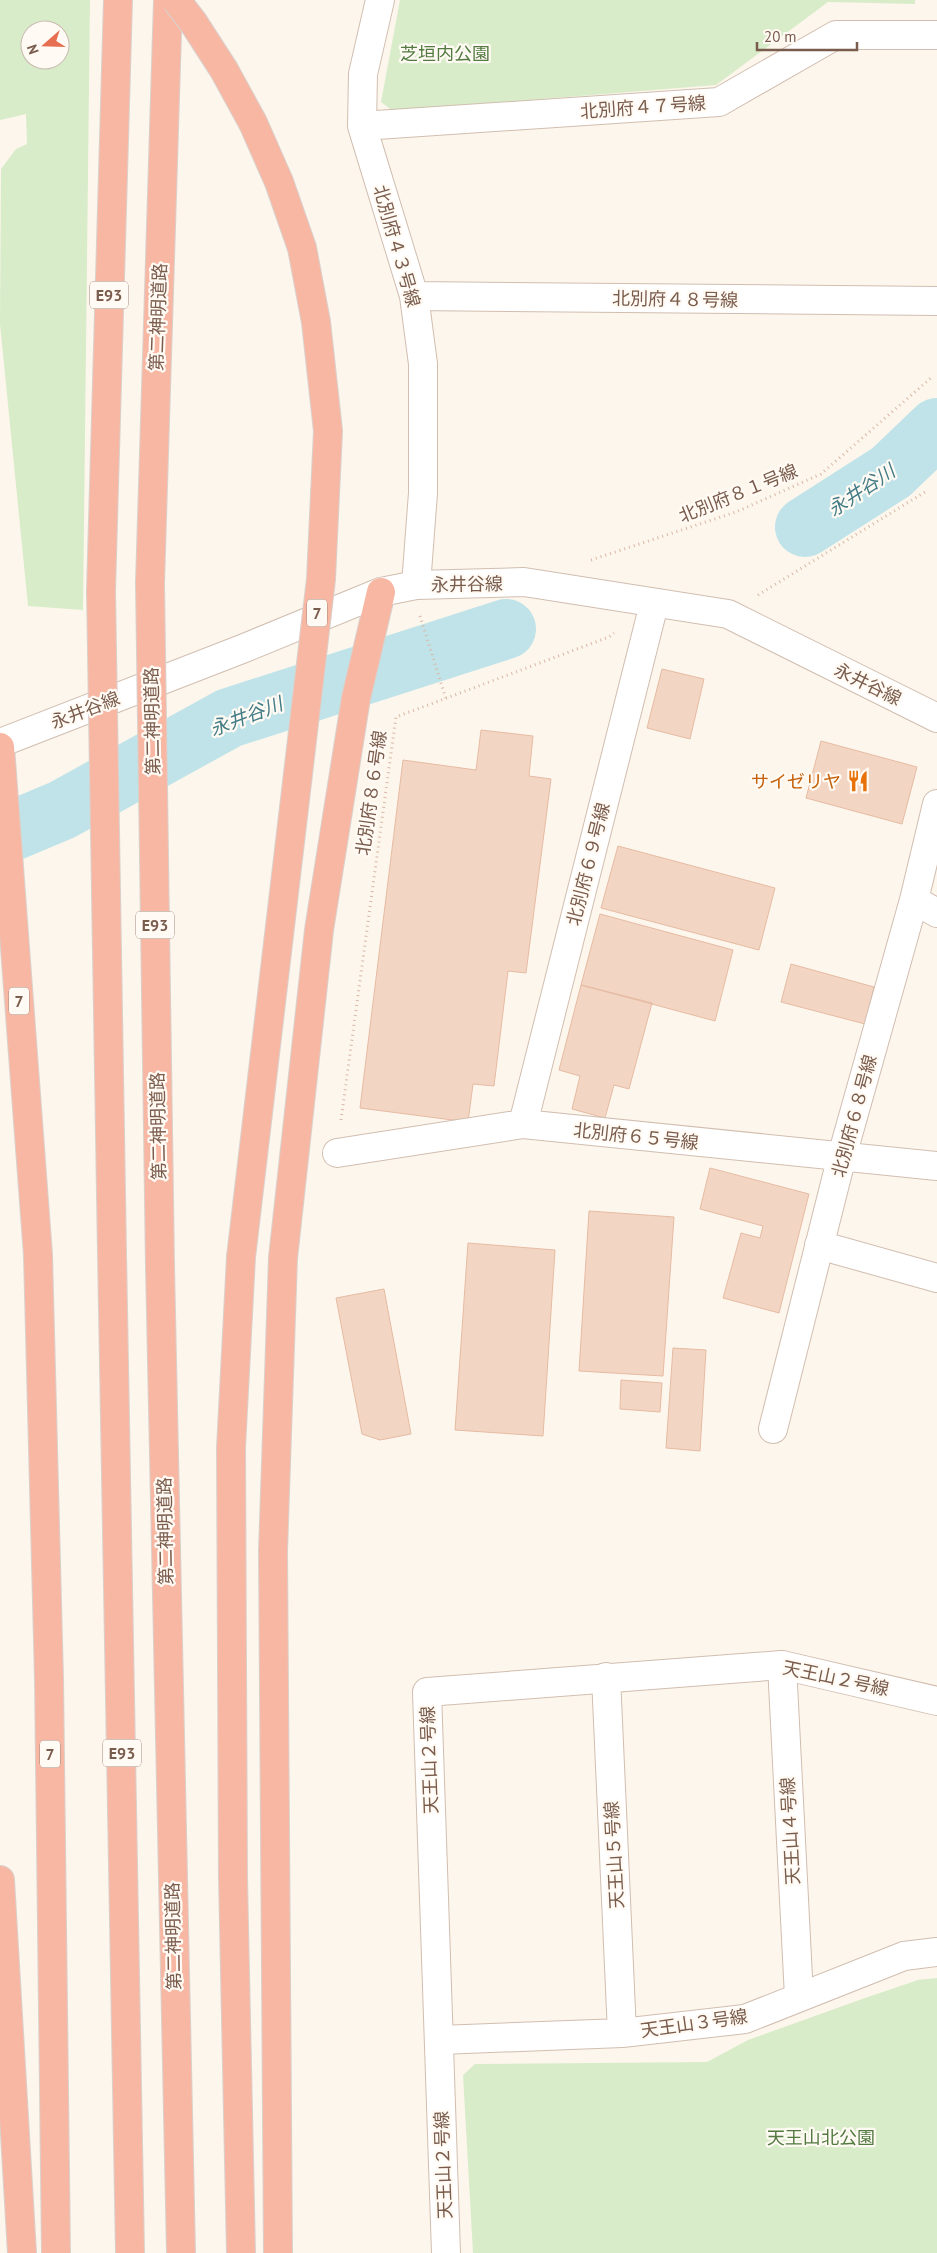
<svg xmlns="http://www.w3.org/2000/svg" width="937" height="2253" font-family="'PT Sans','Noto Sans JP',sans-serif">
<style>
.green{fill:#d8ecc9;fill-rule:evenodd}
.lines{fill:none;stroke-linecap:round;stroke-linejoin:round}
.river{stroke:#bfe3e8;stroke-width:60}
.building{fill:#f3d5c3;stroke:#e6bba3}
.minor-casing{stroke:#d1beb0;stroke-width:30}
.tertiary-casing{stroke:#d1beb0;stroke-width:30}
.motorway-casing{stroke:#dad1cd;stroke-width:30}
.path{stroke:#d9b8a5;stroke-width:3;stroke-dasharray:1 4;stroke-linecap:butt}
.minor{stroke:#fff;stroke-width:28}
.tertiary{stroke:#fff;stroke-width:28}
.motorway{stroke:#f7b7a3;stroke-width:28}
.motorway-bridge-casing{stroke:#dad1cd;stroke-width:30;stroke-linecap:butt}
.motorway-bridge{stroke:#f7b7a3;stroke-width:28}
.labels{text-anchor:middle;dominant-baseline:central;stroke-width:4.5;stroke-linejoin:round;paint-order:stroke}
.shield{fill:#fffaf3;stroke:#a28b7f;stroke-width:1}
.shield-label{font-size:16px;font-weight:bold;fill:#7a5c4d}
.park-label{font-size:18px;fill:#537a41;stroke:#fffaf3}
.street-label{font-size:18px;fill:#7a5c4d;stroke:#fffaf3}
.food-label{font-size:18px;fill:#c56008;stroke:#fffaf3;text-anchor:end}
.water-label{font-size:19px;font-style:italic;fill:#437c86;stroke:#fffaf3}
</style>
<rect width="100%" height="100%" fill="#fdf6ec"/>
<path class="green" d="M0 0H90L83 610 28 606 0 324 1 169 16 149 27 144 26 114 0 120ZM30 30H60V60H30Z
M400 0H915V4L828 2 716 85 393 111 381 102Z
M937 1978V2253H473L463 2075 475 2064 707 2062 748 2040 865 1998 918 1980Z"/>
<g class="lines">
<path class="river" d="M805 527 891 472 937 428
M0 836 62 810 229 718 506 629"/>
</g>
<path class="building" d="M662 669 704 679 690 739 647 728Z
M481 730 533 736 529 776 551 779 526 973 508 971 494 1086 473 1084 468 1122 360 1108 403 760 476 770Z
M821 741 917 767 902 824 806 798Z
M618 846 775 888 759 950 601 908Z
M600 914 733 950 715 1021 581 985Z
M791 964 874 987 865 1024 781 1002Z
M581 985 652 1003 629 1089 614 1085 605 1118 572 1109 580 1076 559 1070Z
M710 1168 809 1194 779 1313 723 1298 741 1233 760 1238 763 1226 700 1209Z
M589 1211 674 1217 663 1376 579 1371Z
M468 1243 555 1250 543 1436 455 1430Z
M384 1289 411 1434 380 1440 362 1434 336 1298Z
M673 1348 706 1350 700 1451 666 1448Z
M621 1380 662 1383 660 1412 620 1409Z"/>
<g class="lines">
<g class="minor-casing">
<path id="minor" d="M380 0 363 74 362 126 414 296 423 364V493L416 585
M362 126 719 102 836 35H937
M414 296 937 301
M914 900 937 913
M523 1124 654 604
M337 1153 523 1124 937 1166
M819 1245 937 1278
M773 1429 842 1156 914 900 937 804
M782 1665 799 1997
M606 1677 622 2033
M440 2040 622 2033 745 2019 904 1956 937 1952"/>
</g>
<g class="tertiary-casing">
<path id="tertiary" d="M0 743 242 649 381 592 416 585 524 582 728 614 937 718
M446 2253 427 1692 782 1665 937 1701"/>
</g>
<g class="motorway-casing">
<path id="motorway" d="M150 583 168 0
M101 591 118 0
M0 747 38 1255 49 1679 56 2253
M112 1253 130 2253
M160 1266 181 2253
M0 1880 22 2253
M241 2253 233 1878 231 1448 241 1257
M278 2253 273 1551 283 1258 319 930 356 698 381 592"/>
</g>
<path class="path" d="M591 560 736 512 821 474 932 377
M758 595 925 492
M420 616 446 699
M341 1120 396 717 609 637 614 633"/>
<use href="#minor" class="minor"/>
<use href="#tertiary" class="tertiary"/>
<use href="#motorway" class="motorway"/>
<g class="motorway-bridge-casing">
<path id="motorway-bridge" d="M176 0 193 22 224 70 253 123 279 182 302 248 316 322 328 431 321 579 241 1257
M150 583 160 1266
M101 591 112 1253"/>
</g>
<use href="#motorway-bridge" class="motorway-bridge"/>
</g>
<defs>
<g id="restaurant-bare" transform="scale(1.725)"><path d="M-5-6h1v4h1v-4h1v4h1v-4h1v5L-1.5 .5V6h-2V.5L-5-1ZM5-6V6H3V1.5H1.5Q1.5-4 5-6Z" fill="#e8710a" stroke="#fffaf3" stroke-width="2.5" paint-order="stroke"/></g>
</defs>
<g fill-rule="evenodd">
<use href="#restaurant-bare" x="858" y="781"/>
</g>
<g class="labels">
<g class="shield">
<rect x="90" y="281.5" width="38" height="27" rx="4"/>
<rect x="307" y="599.5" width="20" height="27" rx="4"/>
<rect x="136" y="911.5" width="38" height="27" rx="4"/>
<rect x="9" y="987.5" width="20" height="27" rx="4"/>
<rect x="103" y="1739.5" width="38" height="27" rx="4"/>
<rect x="40" y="1740.5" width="20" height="27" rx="4"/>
</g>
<g class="shield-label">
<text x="109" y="295">E93</text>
<text x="317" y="613">7</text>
<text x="155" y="925">E93</text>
<text x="19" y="1001">7</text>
<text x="122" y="1753">E93</text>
<text x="50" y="1754">7</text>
</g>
<g class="park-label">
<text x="445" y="53">芝垣内公園</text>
<text x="821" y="2137">天王山北公園</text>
</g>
<g class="street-label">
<text transform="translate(643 107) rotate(-4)">北別府４７号線</text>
<text transform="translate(397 246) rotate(74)">北別府４３号線</text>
<text transform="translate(675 299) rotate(1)">北別府４８号線</text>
<text transform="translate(158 317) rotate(-88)">第二神明道路</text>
<text transform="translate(738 493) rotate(-22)">北別府８１号線</text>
<text transform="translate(467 584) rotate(-1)">永井谷線</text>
<text transform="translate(868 684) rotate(26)">永井谷線</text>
<text transform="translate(85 710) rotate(-21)">永井谷線</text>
<text transform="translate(152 721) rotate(-91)">第二神明道路</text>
<text transform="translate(371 793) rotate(-82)">北別府８６号線</text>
<text transform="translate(588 864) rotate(-76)">北別府６９号線</text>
<text transform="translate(854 1116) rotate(-75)">北別府６８号線</text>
<text transform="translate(158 1126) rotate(-91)">第二神明道路</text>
<text transform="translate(636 1136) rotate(6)">北別府６５号線</text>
<text transform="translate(165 1531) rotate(-91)">第二神明道路</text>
<text transform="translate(836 1678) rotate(12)">天王山２号線</text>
<text transform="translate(429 1760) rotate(-92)">天王山２号線</text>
<text transform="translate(790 1831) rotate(-93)">天王山４号線</text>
<text transform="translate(614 1855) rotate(-93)">天王山５号線</text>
<text transform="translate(173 1936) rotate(-91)">第二神明道路</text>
<text transform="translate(694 2023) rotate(-8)">天王山３号線</text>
<text transform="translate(443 2165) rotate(-92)">天王山２号線</text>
</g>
<g class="food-label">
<text x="841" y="781">サイゼリヤ</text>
</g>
<g class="water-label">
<text transform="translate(861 490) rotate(-34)">永井谷川</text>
<text transform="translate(246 716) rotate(-21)">永井谷川</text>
</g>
</g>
<g transform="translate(45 45) rotate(250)"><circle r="24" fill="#fffaf3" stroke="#cabbb1"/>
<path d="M0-4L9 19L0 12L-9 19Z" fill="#e76f51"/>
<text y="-8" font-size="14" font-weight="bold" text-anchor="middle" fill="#7a5c4d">N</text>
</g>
<path d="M757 42v8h100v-8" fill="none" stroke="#7a5c4d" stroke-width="2.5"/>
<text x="764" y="42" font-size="15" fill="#7a5c4d" stroke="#fffaf3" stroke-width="4" paint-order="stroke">20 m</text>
</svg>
